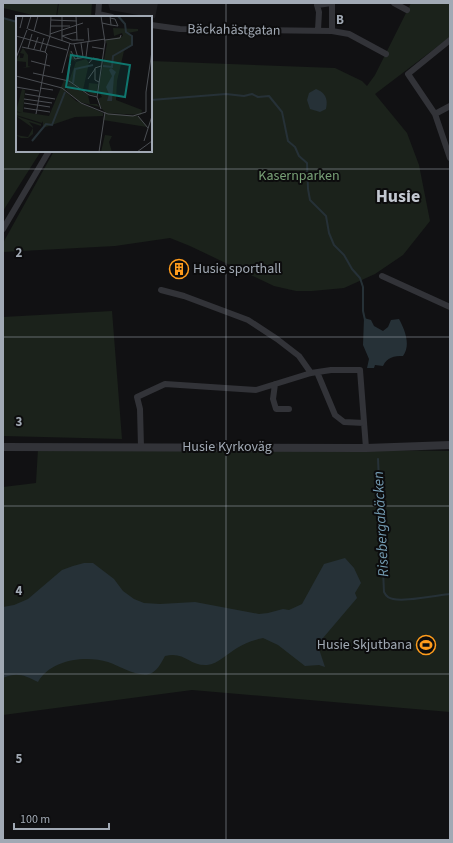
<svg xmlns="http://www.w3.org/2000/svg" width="453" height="843" font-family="'Source Sans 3',sans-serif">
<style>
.built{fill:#1d1d20}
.green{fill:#1b221b}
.water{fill:#263137}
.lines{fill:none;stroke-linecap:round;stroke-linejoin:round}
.stream{stroke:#263137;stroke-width:2}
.minor{stroke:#323338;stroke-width:6}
.tertiary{stroke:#323338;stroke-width:8}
.grid{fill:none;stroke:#a1a9b4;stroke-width:1;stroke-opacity:0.55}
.labels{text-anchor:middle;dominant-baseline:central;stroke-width:4;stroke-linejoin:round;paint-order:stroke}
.street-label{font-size:14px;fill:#a1a9b4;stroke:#0c0c0d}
.park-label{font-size:14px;fill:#78a176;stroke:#0c0c0d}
.poi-label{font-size:14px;fill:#a1a9b4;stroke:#0c0c0d;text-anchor:start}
.water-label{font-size:15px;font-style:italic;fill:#749cb3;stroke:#0c0c0d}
.district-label{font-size:18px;font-weight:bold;fill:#c2c7d0;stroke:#0c0c0d}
.inset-river{fill:none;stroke:#263137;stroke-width:2}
.inset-road{fill:none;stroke:#4b4e53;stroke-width:1}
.view{fill:#0f766e;fill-opacity:0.15;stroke:#0f766e;stroke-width:2}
.inset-edge{fill:none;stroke:#a1a9b4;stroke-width:2}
.grid-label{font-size:13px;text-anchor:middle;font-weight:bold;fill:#a1a9b4;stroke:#0c0c0d;stroke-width:4;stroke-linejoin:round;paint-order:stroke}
</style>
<rect width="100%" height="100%" fill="#111113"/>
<path class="built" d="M108 3H158L155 18 110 10Z"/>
<path class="green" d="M3 3H58L56 17H41L3 8Z
M59 3H92L91 17H57Z
M411 3H450V37L375 94 407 133 419 165 430 221 403 255 375 274 344 288 312 291H296L274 286 190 246 170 238 115 246 3 252V243L54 151H151V61L335 68 362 81 367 86 375 75Z
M3 18 17 22V151H41L3 211Z
M112 311 122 439 3 436V317Z
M163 447 450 451V712L192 690 3 715V487L36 483 38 449Z"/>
<path class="water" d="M316 89C326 93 328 99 326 109L320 112 310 109 307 100 309 93Z
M364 318 371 320 374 326 383 331 388 327 391 320 399 319C405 330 411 345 403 356 394 356 387 357 383 366L375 365 374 368H367L369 359 363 345Z
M345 558 354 568 361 583 355 593 357 598 323 638 319 649 325 667 319 665 305 666 278 645 263 638C254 640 245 643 237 648 228 653 218 664 207 665 189 666 185 651 165 656 161 663 157 672 149 674 136 677 120 666 108 662 85 655 50 660 38 682 24 675 17 672 3 678V607L14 605 28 599 62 570 73 566 84 563H93L114 579 123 591 134 599 144 603 160 604 195 602 259 614 268 613 283 609 289 610 302 604 324 564Z"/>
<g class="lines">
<path class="stream" d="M3 18 17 22
M151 100 226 94 244 96 252 94 258 97 269 96 282 112 288 141 295 147 299 156 307 163 308 189 310 200 326 216 329 233 334 245 344 255 352 269 360 278 363 287V311L365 320
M378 459 384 592C385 594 386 596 388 597 397 604 438 595 450 594"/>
<path class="minor" d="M394 3 407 10
M98 14 112 17
M98 17 99 3
M151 25 180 29 332 31V3L317 5 319 12 318 30
M332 31 349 34 386 54
M450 40 408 74 435 114 450 158
M435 114 450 106
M3 229 49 151
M382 276 450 307
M161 290 184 296 248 320 277 339 299 356 311 373
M317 372 335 415 344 422 364 423
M275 384 273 399 276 409H289
M141 447 140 409 137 397 165 384 256 390 311 373 331 370H360L366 448"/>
<path class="tertiary" d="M3 447 366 448 450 445"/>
</g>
<path class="grid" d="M226 3V840M3 169H450M3 337H450M3 506H450M3 674H450"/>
<defs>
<g id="building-ring" transform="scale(1)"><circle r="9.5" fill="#0c0c0d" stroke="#ff9c1c" stroke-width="1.5"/><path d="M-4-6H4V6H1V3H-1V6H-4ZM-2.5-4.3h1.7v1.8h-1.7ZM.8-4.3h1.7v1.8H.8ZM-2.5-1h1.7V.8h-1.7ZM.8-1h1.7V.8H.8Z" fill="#ff9c1c"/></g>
<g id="stadium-ring" transform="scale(1)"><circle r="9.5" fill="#0c0c0d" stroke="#ff9c1c" stroke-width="1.5"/><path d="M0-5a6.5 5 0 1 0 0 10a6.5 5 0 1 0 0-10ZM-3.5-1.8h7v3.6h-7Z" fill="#ff9c1c"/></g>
</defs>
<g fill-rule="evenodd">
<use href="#building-ring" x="179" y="269"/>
<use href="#stadium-ring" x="426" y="645"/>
</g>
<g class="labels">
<g class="street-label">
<text transform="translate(234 30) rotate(1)">Bäckahästgatan</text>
<text x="227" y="447">Husie Kyrkoväg</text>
</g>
<g class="park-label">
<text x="299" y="176">Kasernparken</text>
</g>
<g class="poi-label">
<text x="193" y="269">Husie sporthall</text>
<text x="412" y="645" text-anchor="end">Husie Skjutbana</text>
</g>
<g class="water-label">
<text transform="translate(381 524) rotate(-93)">Risebergabäcken</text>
</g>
<g class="district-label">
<text x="398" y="196">Husie</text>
</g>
</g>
<g transform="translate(16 16)">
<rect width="136" height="136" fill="#111113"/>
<path d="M97 12 122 13V15L112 17 116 20 117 29 108 35 101 65 100 84 126 94 125 99 90 97 86 93 81 83 86 81 82 74 91 28 89 24 107 20 106 17 98 20ZM7 32 12 39V50L15 51 6 52 10 51V46L0 45 4 38V42H7L8 38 4 37ZM54 34 60 46 70 43 73 47 67 74 53 65 60 46 52 40ZM48 64 52 65 49 75 60 85 87 97V100L59 101 27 112V105L26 107 0 99V96L6 97 0 95 6 73 9 74 7 96 33 100ZM53 66 72 79 74 88H81L84 91 63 86 50 74ZM73 67 82 68 80 80 72 77ZM89 97 122 100 131 111 87 104ZM0 100 25 108V110L13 106 17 111V118L12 122H5L0 119 12 121 17 112ZM89 119 96 120 93 126 96 136H85Z" fill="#1b221b"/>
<path d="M95 52 100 56 98 60 96 85H91L93 78 90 71 96 60 93 54Z" fill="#263137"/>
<path class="inset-river" d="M87 50 96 51 97 40 116 29V20L110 16 109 8 102 0M57 67 59 53 77 49M16 125 30 108 36 109 49 76"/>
<path class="inset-road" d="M60 0 61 24M94 2 99 3 102 10 95 9M35 4 61 5M86 7 95 9 94 0M34 10H54M4 12 7 0M72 12 73 26M11 13 15 0M12 13 56 28 89 23M18 15 22 0M34 18 67 7M0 20 51 34M46 20 56 24H68M46 20 61 16M89 24 104 22 105 19M46 25V0M65 27 67 41M58 28 62 42M6 31 29 36M76 31 88 33M12 32 16 18M18 33 22 21M24 35 28 22M55 35 59 43 70 41 72 26M0 42 11 14M15 45 34 50M73 47 77 42 86 44M17 57 53 65 73 79 81 81M46 57 54 27M0 60 46 72 65 87 92 98 117 100 130 96M72 63 79 53M52 64 54 48 55 49M83 66 79 64V52L85 50M0 71 23 75M24 72 37 74M9 78 39 83M8 83 36 87M8 87 34 91M8 92 34 96M85 93 81 81 89 26 85 0M130 96V76L136 35M20 98 31 38 29 36 34 20 35 0M122 100 132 112M128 125 136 100M83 136 89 96M121 136 136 125"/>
<path class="view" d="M55 39 114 49 109 81 50 71Z"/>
<rect width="136" height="136" class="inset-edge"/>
</g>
<g class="grid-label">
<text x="340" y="24">B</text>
<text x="19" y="257">2</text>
<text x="19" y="426">3</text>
<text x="19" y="595">4</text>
<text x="19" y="763">5</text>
</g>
<rect width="453" height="843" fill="none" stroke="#a1a9b4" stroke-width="8"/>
<path d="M14 823v6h95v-6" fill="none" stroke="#a1a9b4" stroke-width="2"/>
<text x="20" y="823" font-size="12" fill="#a1a9b4" stroke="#0c0c0d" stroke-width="3" paint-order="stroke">100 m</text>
</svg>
